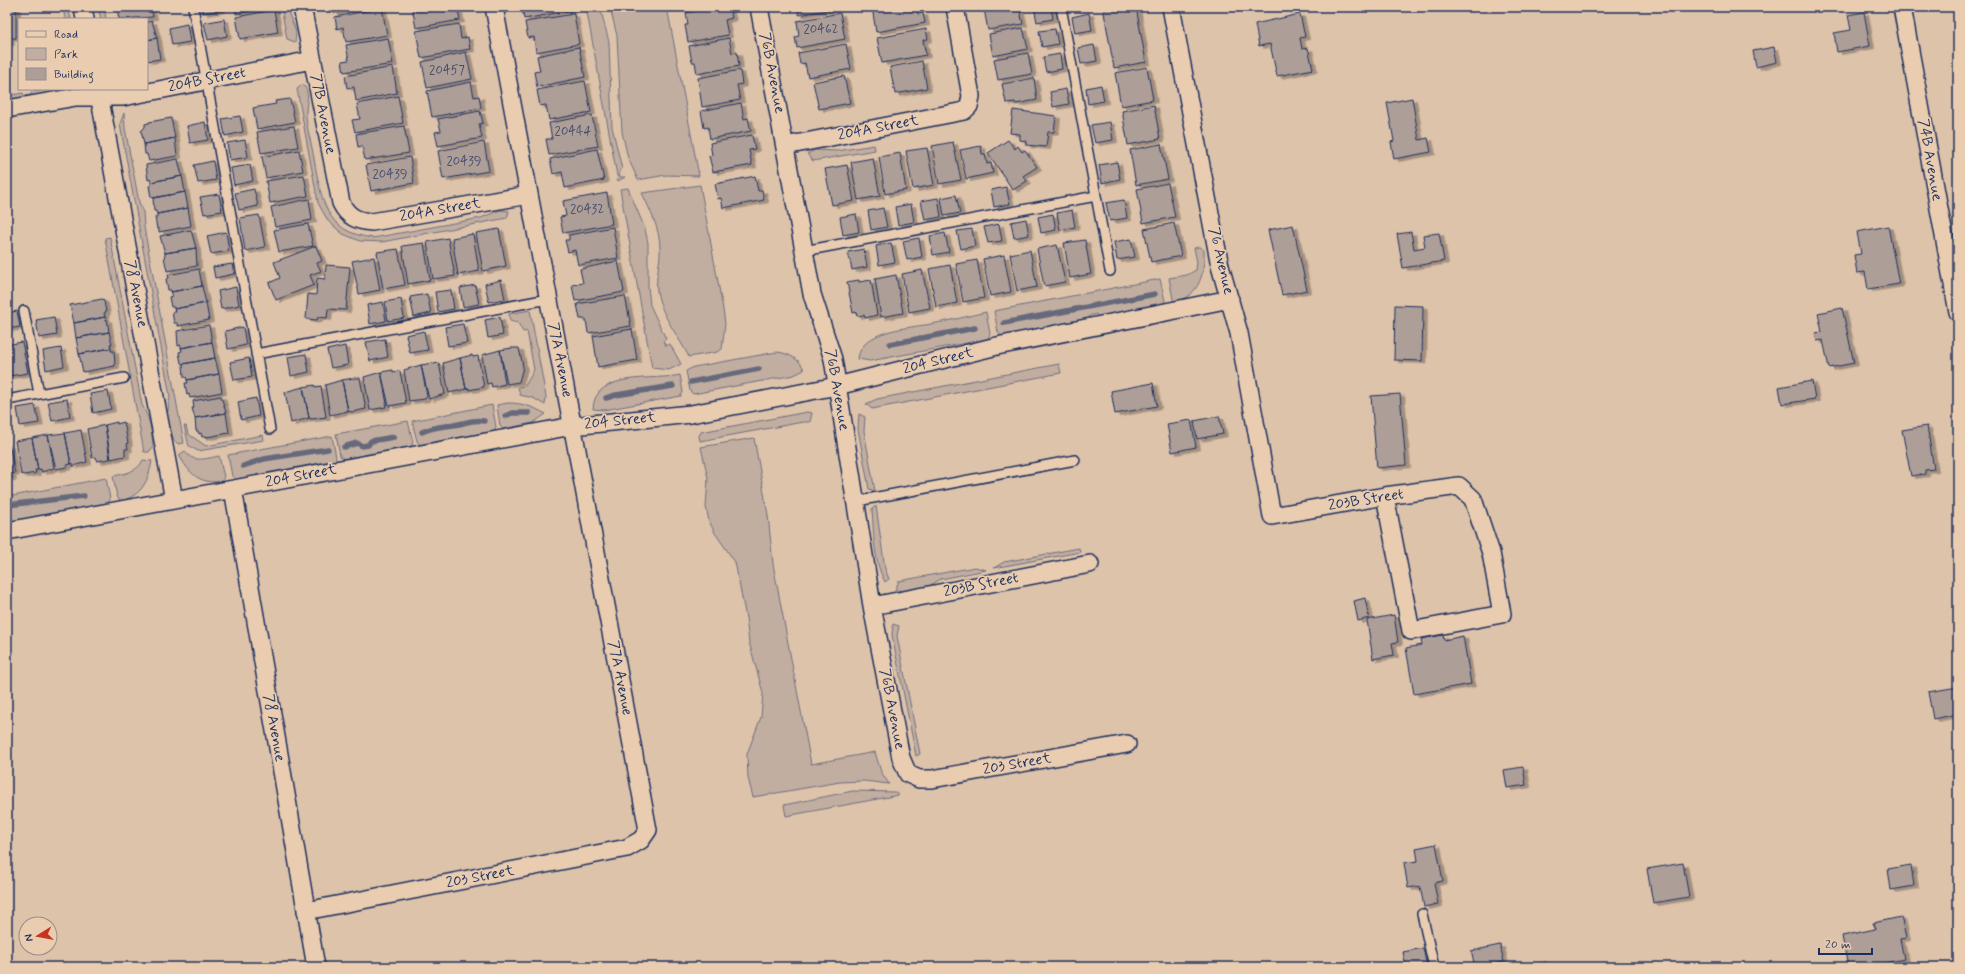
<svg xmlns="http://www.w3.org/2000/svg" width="1965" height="974" font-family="Mynerve,sans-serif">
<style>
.green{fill:#c1aea0;stroke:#6e6e7f}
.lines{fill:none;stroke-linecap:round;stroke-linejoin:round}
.stream{stroke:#66697c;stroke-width:5.5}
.building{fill:#ae9e98;stroke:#1b2f5e;filter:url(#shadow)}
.service-casing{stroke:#1b2f5e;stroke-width:12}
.minor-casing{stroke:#1b2f5e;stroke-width:20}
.service{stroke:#eacdb0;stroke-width:9}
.minor{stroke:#eacdb0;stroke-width:17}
.labels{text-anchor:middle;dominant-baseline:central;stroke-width:3.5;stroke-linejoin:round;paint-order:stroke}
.number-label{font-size:13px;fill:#404b6c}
.street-label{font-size:15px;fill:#1b2f5e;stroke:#eacdb0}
</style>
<defs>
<filter id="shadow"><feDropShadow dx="4.5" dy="2.5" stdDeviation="0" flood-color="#0004"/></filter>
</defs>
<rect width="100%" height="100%" fill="#dec3ab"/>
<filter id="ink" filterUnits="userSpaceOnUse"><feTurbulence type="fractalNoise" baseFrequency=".025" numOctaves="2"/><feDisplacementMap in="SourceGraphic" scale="8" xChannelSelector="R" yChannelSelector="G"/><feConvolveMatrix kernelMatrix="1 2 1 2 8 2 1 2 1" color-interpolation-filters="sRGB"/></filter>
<g filter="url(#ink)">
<path class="green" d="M63 7H68L71 19H65Z
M98 7H104L106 19H101Z
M281 7H287C289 20 299 28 295 42L287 39Z
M586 7H600L609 42 612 127 622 169 619 171 620 177H625L618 181Z
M610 7H667L699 176 666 175 638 180 628 158 622 132 617 36Z
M303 84C311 94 306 102 306 113 306 128 312 144 314 159 322 200 324 232 373 238L481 218 500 210 509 211 507 218 382 242 360 241 343 234 328 221 318 203 297 89Z
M48 89H68L7 102V96L23 93 24 96 31 95V92Z
M124 113 125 128 139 202 143 212 144 227 184 443 179 444 174 441 167 416 170 396 122 135 120 124Z
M874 145 875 150 813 161 807 154 815 150 837 151Z
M700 185 723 309 725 324 722 349 717 352 689 357C678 335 661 316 657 291 655 276 661 262 660 248 660 229 650 210 642 193Z
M628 188 645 229 648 243V286L650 305 666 339 663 341 666 346 670 344 681 364 669 370 652 368 620 189Z
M110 237 142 405C150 419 152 431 153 447L149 452H144L105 238Z
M1199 247 1204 250C1205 273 1200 294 1176 303L1173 299 1169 278 1187 275 1196 270 1197 262 1194 248Z
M1160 279 1165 301 1162 306 1097 318 1096 314 1089 316 1090 319 1001 336 998 332 994 311Z
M530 310 546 397 545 405 533 398 520 395 518 387 525 386 534 370 527 331 523 332 518 323 510 321 509 314Z
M986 312 990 334 988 339 870 361 858 359C861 329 910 328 931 324 950 321 968 316 986 312Z
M777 352C787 353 801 359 804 370L794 375 693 394 690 391 686 371 694 367Z
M1059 364 1061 373 872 409 866 404 877 399Z
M680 375 683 392 681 396 604 410 593 409C594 370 656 381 680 375Z
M508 403C523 403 533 407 546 414L533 423 503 429 500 426 497 405Z
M492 405 496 427 494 431 420 445 417 441 412 421Z
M807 412 812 413 810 422H803L700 441 699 436 701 432Z
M859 414 865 417 864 431 875 491 869 489 858 429Z
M408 421 413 442 411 447 344 459 340 456 336 434Z
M184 426H186L188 434 206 446 263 435 264 440 198 451 189 446Z
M332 436 336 457 335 461 235 480 232 476 228 455Z
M754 438 768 515 773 564 811 764 875 752 881 772 889 784 864 781 840 782 753 797 748 778 747 754 761 717 763 693 749 642 746 618 735 562 715 533 709 521 706 507 708 478 701 447Z
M185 451C192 464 208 458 219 456L224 477 222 481C199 485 189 473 179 455Z
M143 460 152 461C148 482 142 495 121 501L117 497 113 476C124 474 138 472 143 460Z
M106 478 110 499 108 504 7 523V497Z
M876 506 885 569 889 579 885 582C873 561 874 532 872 509Z
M1079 548 1080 552 994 568 1004 562Z
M975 567 986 570 941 579 927 587 911 591 895 590 899 581Z
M893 624 899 626 897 636 920 754 916 756 892 635Z
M853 791 895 792 899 795 786 816 784 805Z"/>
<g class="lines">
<path class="stream" d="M1004 323 1155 294
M890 344 975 328
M691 382 759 369
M606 398 616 395 673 386
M505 416 512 413H529
M422 432C436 425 445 427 459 424 468 422 474 419 484 421
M344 447 357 443 362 446 368 445 371 441 394 437
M243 466 264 459 328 449
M7 505 84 496"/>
</g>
<path class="building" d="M7 7H16V38H9L10 43H7Z
M119 7H151L153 17 119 19 117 9Z
M202 7H221V10L203 13Z
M235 7H272L236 14Z
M333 7H365L334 13Z
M412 7H457L460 20 416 28Z
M522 7H572L573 10 524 19Z
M715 7H729L732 18 725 20 728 35 688 42 685 25H688L686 13Z
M797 7H839V8L799 15Z
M872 7H917L918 14 923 13 925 23 876 32Z
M997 7H1019L1023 24 988 30 984 9Z
M1034 7H1051L1053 19 1037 22Z
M1103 7H1136L1146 62 1114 68Z
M382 8 387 35 346 42 343 27 337 29 335 17Z
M274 10 278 32 240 39 236 17Z
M1864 12 1870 46 1837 52 1834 33 1851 30 1848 15Z
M840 13 845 39 797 48 795 37 799 36 797 21Z
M1089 13 1092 30 1075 33 1072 17Z
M574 14 579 44 536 52 534 37 528 38 525 22Z
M1300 14 1305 37 1300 38 1302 49 1308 48 1313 69 1277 76 1270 44 1259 46 1255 24Z
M224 19 227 36 208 40 204 23Z
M152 21 157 38 147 40V22Z
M187 24 190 42 172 45 169 28Z
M459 24 461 39 468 37 470 49 421 58 416 31Z
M1023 28 1028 49 993 56 989 34Z
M926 29 928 39 923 40 926 55 882 63 877 38Z
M1055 29 1058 44 1042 47 1039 31Z
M157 38 160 59 147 61V40Z
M388 38 393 64 344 72 342 61 349 60 346 45Z
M729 38 732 53 737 52 739 66 697 74 695 62H692L689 46Z
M846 44 851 69 808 77 805 63 800 64 798 53Z
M1094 45 1097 61 1081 64 1078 48Z
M579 47 585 77 537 87 534 72 540 71 537 56Z
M1774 47 1777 62 1756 67 1753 51Z
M466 52 472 79 427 88 422 62Z
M1028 53 1032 74 998 80 994 59Z
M1060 54 1062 69 1046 72 1043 57Z
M922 61 927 88 895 94 890 67Z
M393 67 397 93 356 101 354 87 347 88 345 76Z
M1147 67 1153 100 1121 106 1115 73Z
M740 70 742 84 737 85 740 100 702 107 698 78Z
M844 76 850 103 819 109 813 82Z
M1034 78 1037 100 1016 104 1015 102 1006 103 1002 84Z
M585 81 591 112 549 120 546 105 540 106 537 90Z
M471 82 474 97 479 96 481 108 432 117 427 91Z
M1101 85 1104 101 1088 104 1086 88Z
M1066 89 1069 104 1053 107 1050 92Z
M398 96 403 123 355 132 352 120 360 119 357 104Z
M1412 98 1419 140 1428 138 1431 152 1394 159 1391 142 1394 141 1387 103Z
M290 99 295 122 257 129 253 108 276 104 275 101Z
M741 103 744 119 748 118 751 131 710 139 708 127 704 128 701 111Z
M1154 105 1160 139 1128 145 1122 111Z
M1013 110 1056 116 1054 132H1048L1046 147 1026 145V141L1020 140V134L1010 133Z
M480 111 483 123 479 124 482 138 438 146 435 132 441 131 438 119Z
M592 115 598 146 549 155 546 139H552L549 123Z
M240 116 243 132 225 136 222 119Z
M171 118 175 138 144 144 141 131 145 127V124L149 123V122Z
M205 122 208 140 190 143 187 126Z
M1110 122 1113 140 1095 143 1091 125Z
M294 126 298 147 261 153 257 132Z
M404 126 409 153 365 160 362 146 358 147 356 134Z
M752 135 755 149 749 150 752 165 713 172 709 156 712 155 710 143Z
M175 138 177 156 149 161 147 154H145L144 144Z
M245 140 248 157 230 160 227 143Z
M1008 140 1015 149 1018 146 1022 152 1025 150 1037 167 1023 176 1027 181 1013 190 988 153Z
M484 142 489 171 443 179 438 151Z
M953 142 961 180 939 184 932 146Z
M1161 144 1168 179 1136 185 1130 150Z
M981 146 982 154H985L987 164 991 163 993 173 966 179 960 150Z
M927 148 934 185 913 189 906 151Z
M597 149 604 180 565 188 562 172 553 174 550 159Z
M299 150 303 171 266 178 262 157Z
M900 153 906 190 885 194 879 157Z
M410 157 414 183 371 191 366 165Z
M873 158 880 196 858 200 851 162Z
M178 159 182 176 151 182 150 179 148 180 146 165Z
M213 161 216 180 198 183 194 165Z
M1117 162 1120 179 1102 183 1099 165Z
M250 165 253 181 234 185 231 168Z
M847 165 854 201 832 205 825 169Z
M304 175 308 196 270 203 266 181Z
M182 176 185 192 153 198 151 197 149 186H151V182Z
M755 176 758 191 762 190 764 200 723 208 721 198 718 199 715 184Z
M1168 183 1175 217 1143 223 1137 189Z
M1006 187 1010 204 994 207 991 190Z
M254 189 258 206 239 210 235 193Z
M185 192 188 208 157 214 156 211H154L153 198Z
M607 193 612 224 563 233 560 217 566 216 563 201Z
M219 194 222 211 204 214 200 197Z
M956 195 960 213 944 216 941 198Z
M938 198 941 217 925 220 921 201Z
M309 199 312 220 275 227 271 207Z
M1124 200 1127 218 1110 221 1106 203Z
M911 204 914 222 898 225 895 207Z
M188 208 191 226 159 232V228L157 229 155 217H157V214Z
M883 208 887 227 871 230 868 211Z
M1072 210 1075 227 1060 230 1057 213Z
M856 214 859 232 843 235 840 217Z
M1053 214 1056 230 1041 233 1038 217Z
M259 215 265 247 245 251 240 218Z
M1026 219 1029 235 1014 238 1011 222Z
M1174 223 1181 256 1151 262 1144 229Z
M308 224 313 246 279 252 274 230Z
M999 224 1002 241 988 243 984 227Z
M1293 225 1307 290 1282 295 1268 230Z
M1888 226 1899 284 1868 289 1865 272 1857 273 1854 255 1861 254 1857 232Z
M613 227 618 258 578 265 575 250 568 252 565 240H569V235Z
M499 229 506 266 483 271 476 233Z
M972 229 975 246 961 249 957 231Z
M191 230 196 248 165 253 160 236Z
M226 232 229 251 211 254 207 236Z
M1411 232 1414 249 1425 247 1423 235 1439 233 1444 261 1403 268 1397 234Z
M945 233 949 252 933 255 930 236Z
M473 234 479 271 458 275 452 238Z
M448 238 455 276 433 279 427 242Z
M919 238 922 257 907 260 903 241Z
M1131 239 1135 257 1117 260 1114 242Z
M1085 240 1091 274 1070 278 1064 243Z
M424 243 430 280 408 284 402 246Z
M891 243 895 262 879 265 876 246Z
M1057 245 1065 282 1044 286 1037 249Z
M316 246 322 261 317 263 321 271 310 275 314 285 276 300 269 283 280 278 274 262Z
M196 248 197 266 167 271 164 257 165 256V253Z
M398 249 405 285 383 289 377 252Z
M864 249 867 267 852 270 848 252Z
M1030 250 1037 287 1017 291 1010 254Z
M1004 255 1011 292 990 296 983 259Z
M374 257 380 290 359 294 352 261Z
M977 260 984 298 963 302 956 264Z
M618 261 624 292 575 301 572 285 583 283 580 269Z
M232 264 234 274 215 278 213 267Z
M326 265 350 267 346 310 328 309 327 318 318 317 317 320 306 319 308 294 316 295 317 278 325 279Z
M950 265 957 303 936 307 929 269Z
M199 269 202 286 171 292V290H168L166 279 169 278 168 275Z
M922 270 930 308 909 312 902 274Z
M896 275 903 313 881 317 875 279Z
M501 280 505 299 489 302 485 284Z
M859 280V282L871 280 877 315 865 318 864 315 857 316 856 312 853 313 847 282Z
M475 285 479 304 463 307 460 288Z
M202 286 206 303 174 309V307H171L169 297 172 296 171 292Z
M236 287 239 305 221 309 218 291Z
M451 290 454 309 438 312 435 292Z
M427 294 431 313 414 317 410 297Z
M625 296 631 326 588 333 586 319H580L577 304Z
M102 299 104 301 106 312 104 313 105 317 74 323 70 305Z
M401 299 404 318 388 321 385 302Z
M383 302 386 321 370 324 367 305Z
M206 303 209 320 178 326 177 323H174L172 312H175L174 309Z
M1395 305 1423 306 1422 361 1394 360Z
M1842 308 1854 363 1829 368 1823 340 1817 341 1815 333 1822 332 1818 313Z
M17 311 20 327 7 329V313Z
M54 317 57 335 39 338 36 320Z
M105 317 106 320 107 319 109 332 76 338 74 323Z
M500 317 503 335 488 338 485 320Z
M463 324 467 343 448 346 445 327Z
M209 325 212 342 181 348V345L178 346 177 331Z
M243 327 246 345 228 349 225 331Z
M632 329 637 360 598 367 593 336Z
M424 331 428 350 410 353 406 335Z
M109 332 112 344H110L111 348 79 354 76 338Z
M385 339 388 357 370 361 366 342Z
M22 342 28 373 9 376 7 364V345Z
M212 342 215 358 183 364 181 363 179 352 182 351 181 348Z
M345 346 348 365 331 368 327 350Z
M61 348 64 366 46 370 43 351Z
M111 348V351H114L115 366 83 372 79 354Z
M512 348H519L523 367 519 382 507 384 500 350Z
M500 350 505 384 492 387 491 383 487 384 482 355Z
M306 354 309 372 291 376 288 357Z
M472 355 473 357 478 356 484 387 469 390V388L466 389 460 358Z
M215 358 219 374 187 380 186 377H184L183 364Z
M249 358 252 377 234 380 230 362Z
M460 358 466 389 449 393 443 363Z
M433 363V364L439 363 445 394 429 399 421 365Z
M421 365 427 396 425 399 409 401 404 370Z
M393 370V372L400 371 406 403 389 406 381 372Z
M381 372 387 404H385L386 407 370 410 364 377Z
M219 374 222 392 190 398 189 394 187 395 185 383H188L187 380Z
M354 378H360L366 409 352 412 348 411 342 380Z
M342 380 348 411 330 415 325 385Z
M1812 381 1815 399 1782 404 1779 387Z
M1153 383 1157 406 1115 414 1111 391Z
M315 385V387L321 386 326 417 312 419 309 418 303 387Z
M303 387 309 418 291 423 285 392Z
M108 391 111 409 93 413 90 394Z
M1400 394 1406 465 1377 468 1371 396Z
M221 396 226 413 195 418 192 408H194L193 401Z
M256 398 259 416 241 420 238 402Z
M67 399 70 417 52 421 48 402Z
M35 405 39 423 20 426 17 408Z
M226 413 229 433 207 437V436L202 437 201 433 199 434 198 431H196L195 418Z
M1219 416 1223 434 1197 439 1194 421Z
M1191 420 1196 447 1172 452 1167 424Z
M117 422V424L124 422 128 443 127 444 128 449H125V456L111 459 105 425Z
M105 425 110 459 97 461 96 457 92 458 87 429Z
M1927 426 1934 469 1925 470V474L1911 476 1902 430Z
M81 430 87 462 73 466V463L71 464 65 433Z
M65 433 71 464 67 465V467L56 469 48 435Z
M48 435 54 468 42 472 41 469 38 470 32 438Z
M32 438 38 470H35L36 473 24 475 21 474 15 441Z
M9 444 15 473 11 474 12 478H7V445Z
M1365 598 1369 618 1358 621 1354 601Z
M1394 615 1398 642 1392 643 1394 655 1373 659 1367 620Z
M1443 635 1444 640 1463 636 1471 684 1414 694 1406 648 1422 645 1421 639Z
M1958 687V714L1933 719 1928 692Z
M1523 767 1526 785 1507 788 1504 770Z
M1436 844 1443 881 1434 883 1438 904 1424 907 1420 886 1408 888 1404 863 1418 861 1416 848Z
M1683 863 1689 897 1653 903 1647 869Z
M1911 865 1914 886 1891 890 1888 869Z
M1958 912V931L1954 913Z
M1901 917 1906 938 1900 939 1904 959 1866 967H1848L1842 936 1875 929 1873 923Z
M1500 945 1504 962 1475 967 1471 951Z
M1423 948 1427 967H1402L1406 966 1403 952Z
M1546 962 1547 967H1525V966Z"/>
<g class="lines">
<g class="service-casing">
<path id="service" d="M193 7 270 429
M1061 7 1110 271
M804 251 1096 196
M24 311 39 394
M256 354 548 299
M7 400 124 378
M857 501 1075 460
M1422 914 1434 967"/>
</g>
<g class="minor-casing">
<path id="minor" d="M83 7 85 19
M302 7 341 203C348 217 357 221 372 222L529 195
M759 7 812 294 833 359 872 606 901 758 908 774 919 779H932L1127 744
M1171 7 1220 266 1239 333 1272 516 1385 496 1459 486 1473 499 1491 553 1502 614 1411 631 1385 496
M1902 7 1958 312
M98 89 174 500
M7 109 76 97H123L312 60
M785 146 964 111 969 106 971 96 955 7
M233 489 316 967
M7 531 572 426 691 414 837 386 997 346 1230 299
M872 606 1090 564
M306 911 627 848 641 840 648 830 494 7"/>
</g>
<use href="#service" class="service"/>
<use href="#minor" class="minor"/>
</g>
</g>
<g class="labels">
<g class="number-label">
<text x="821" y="29">20462</text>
<text x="447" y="70">20457</text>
<text x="573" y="131">20444</text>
<text x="464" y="161">20439</text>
<text x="390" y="174">20439</text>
<text x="587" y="209">20432</text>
</g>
<g class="street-label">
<text transform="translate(772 73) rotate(79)">76B Avenue</text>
<text transform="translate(207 80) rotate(-11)">204B Street</text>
<text transform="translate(323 114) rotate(79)">77B Avenue</text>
<text transform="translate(878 128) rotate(-11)">204A Street</text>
<text transform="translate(1930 160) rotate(80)">74B Avenue</text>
<text transform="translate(440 210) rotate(-10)">204A Street</text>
<text transform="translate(1221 261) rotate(77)">76 Avenue</text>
<text transform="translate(136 294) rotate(79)">78 Avenue</text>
<text transform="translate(560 360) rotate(79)">77A Avenue</text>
<text transform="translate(938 361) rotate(-14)">204 Street</text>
<text transform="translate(837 390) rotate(80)">76B Avenue</text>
<text transform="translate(620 421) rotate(-6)">204 Street</text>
<text transform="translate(301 476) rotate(-11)">204 Street</text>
<text transform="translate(1366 500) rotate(-9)">203B Street</text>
<text transform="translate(981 585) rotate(-11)">203B Street</text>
<text transform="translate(620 678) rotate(79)">77A Avenue</text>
<text transform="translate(892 709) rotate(79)">76B Avenue</text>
<text transform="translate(274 728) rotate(80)">78 Avenue</text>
<text transform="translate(1017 764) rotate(-10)">203 Street</text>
<text transform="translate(480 877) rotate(-11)">203 Street</text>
</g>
</g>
<rect width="1965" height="974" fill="none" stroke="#eacdb0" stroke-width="24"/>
<rect x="12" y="12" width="1941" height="950" fill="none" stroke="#1b2f5e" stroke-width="1.5" filter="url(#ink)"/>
<rect x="18" y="18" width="130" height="72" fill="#eacdb0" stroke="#978e8f"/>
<rect x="26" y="31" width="20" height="6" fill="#eacdb0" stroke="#978e8f"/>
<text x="54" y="38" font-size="12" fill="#1b2f5e">Road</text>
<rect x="26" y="48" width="20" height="12" fill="#c1aea0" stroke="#978e8f"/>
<text x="54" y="58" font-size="12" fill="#1b2f5e">Park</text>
<rect x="26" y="68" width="20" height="12" fill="#ae9e98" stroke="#978e8f"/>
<text x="54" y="78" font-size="12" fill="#1b2f5e">Building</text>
<g transform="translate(38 936) rotate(259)"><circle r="19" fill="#eacdb0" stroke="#978e8f"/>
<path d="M0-3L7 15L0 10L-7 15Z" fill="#c8321e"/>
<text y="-6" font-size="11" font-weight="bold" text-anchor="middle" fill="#1b2f5e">N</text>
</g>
<path d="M1819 948v6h53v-6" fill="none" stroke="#1b2f5e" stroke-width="2"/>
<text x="1825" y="948" font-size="12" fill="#1b2f5e" stroke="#eacdb0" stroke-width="3" paint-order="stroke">20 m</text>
</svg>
